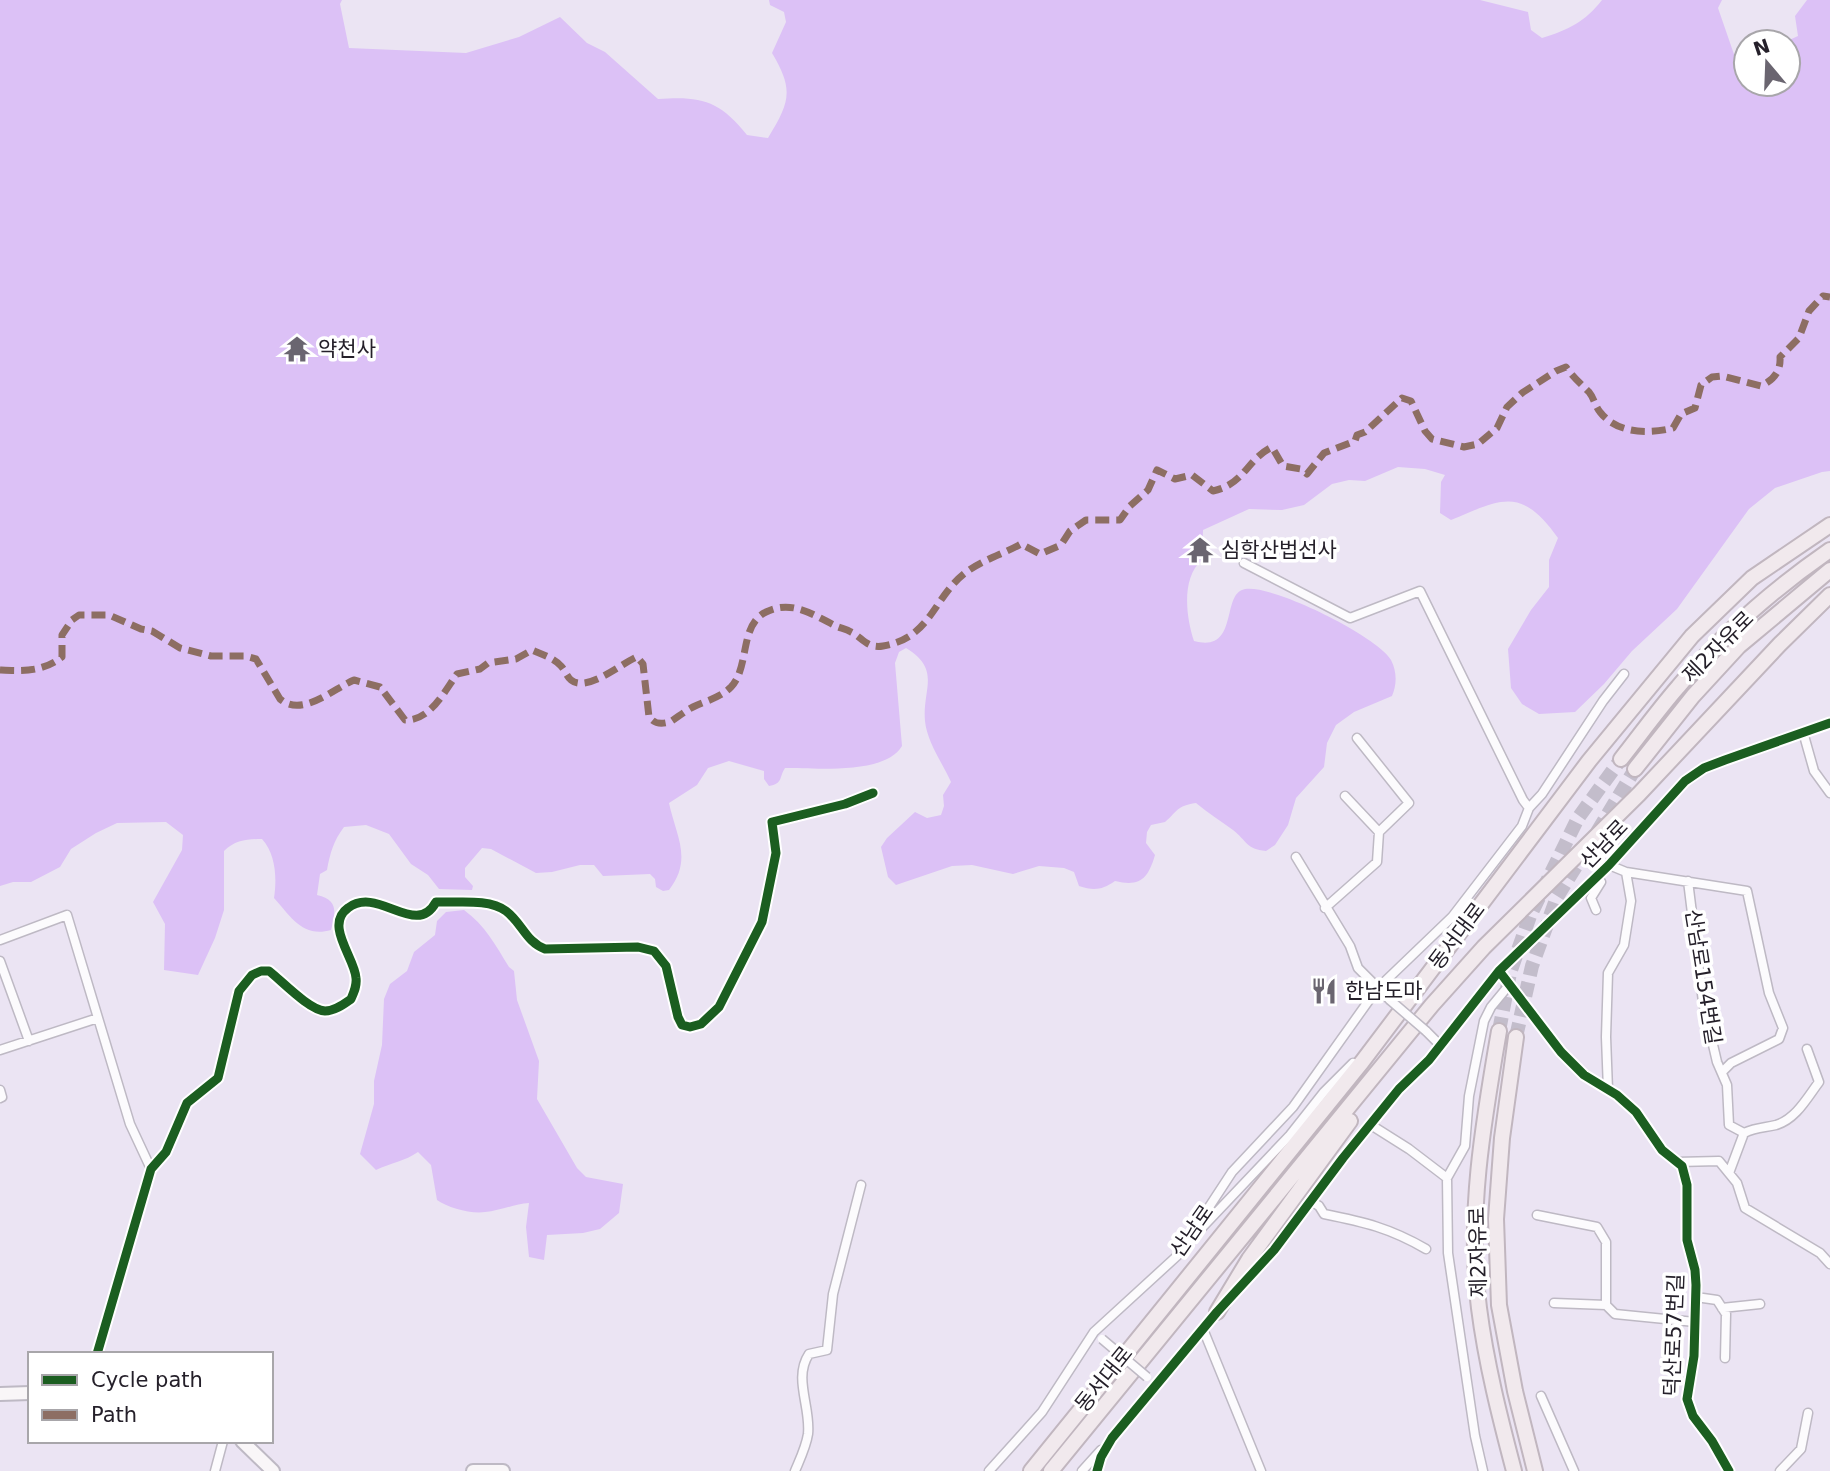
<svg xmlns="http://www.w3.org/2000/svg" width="1830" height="1471" font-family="'DejaVu Sans','Noto Sans KR',sans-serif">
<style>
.green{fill:#dcc1f6}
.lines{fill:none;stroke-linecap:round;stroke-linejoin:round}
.highway-tunnel{stroke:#c3bdcb;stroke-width:14;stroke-dasharray:14 7;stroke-linecap:butt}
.street-casing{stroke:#beb9c4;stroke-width:11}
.secondary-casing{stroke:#beb9c4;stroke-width:16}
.highway-casing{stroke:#c1b6bf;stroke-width:18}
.street{stroke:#fcfbfd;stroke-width:8}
.secondary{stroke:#f9f6f8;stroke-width:12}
.highway{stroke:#f1e9ed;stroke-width:14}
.street-bridge-casing{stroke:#beb9c4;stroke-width:11;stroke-linecap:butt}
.street-bridge{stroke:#fcfbfd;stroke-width:8}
.quiet{stroke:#8d6e63;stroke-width:7;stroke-dasharray:14 7;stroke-linecap:butt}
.cycleway-casing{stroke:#fff;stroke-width:13}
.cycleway{stroke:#1b5e20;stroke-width:9}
.labels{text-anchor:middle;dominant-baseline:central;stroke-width:7;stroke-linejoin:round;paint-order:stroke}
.poi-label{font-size:21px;fill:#25202a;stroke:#fff;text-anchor:start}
.street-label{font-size:21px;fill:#25202a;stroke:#fff}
</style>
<rect width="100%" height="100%" fill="#ebe4f3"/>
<path class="green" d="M0 0H342L340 4 349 48 466 53 519 37 560 17 587 43 605 52 658 99C701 96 719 100 747 135L768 138C790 102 794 90 772 53L786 22 784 12 770 5 769 0H1480L1528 12 1531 30 1542 38C1568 30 1585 22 1602 0H1722L1718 8 1737 63 1746 74V84H1788V42H1785L1798 36 1795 16 1807 0H1830V471L1822 472 1775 488 1749 509 1677 609 1632 651 1604 684 1575 712 1539 714 1522 704 1511 688 1508 649 1531 610 1549 587V560L1558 538C1521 486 1502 499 1451 520L1440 513 1441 482 1445 475 1425 469 1398 467 1365 481 1349 480 1332 484 1304 505 1282 510 1249 509 1203 530 1202 560C1181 578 1186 617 1194 641 1238 653 1222 598 1242 590 1265 580 1379 637 1391 660 1397 671 1397 685 1392 696L1354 712 1336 725 1327 743 1324 767 1296 798 1288 825 1275 845 1266 851C1246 849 1247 841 1233 830 1221 821 1208 813 1196 803 1176 806 1178 811 1165 822L1151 825 1147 832 1146 843 1155 855C1148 879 1140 887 1115 881 1102 890 1094 891 1079 886L1074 872 1064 868 1039 866 1013 874 972 865 952 866 896 885 888 877 881 847 887 838 915 812 927 818 941 815 944 806 943 795 951 782C943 764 927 742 925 721 922 689 942 670 906 648L899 652 895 663 902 746C885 775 815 768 785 768 779 777 783 784 769 786L764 779V771L729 761 708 768 697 785 669 803C676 836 693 859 669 890L663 891 656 887 655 879 650 874 603 876 594 865H580L552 872 536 873 491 849 482 848 465 868V877L473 886 472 890 439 889 428 875 411 864 389 834 366 825 344 827C334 840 330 853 327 870L320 874 317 895C338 900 336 911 331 930 303 938 291 917 274 898 277 879 276 854 262 839 248 839 235 840 224 851V910L215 938 198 975 164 970 165 924 153 902 182 850 183 835 166 822 117 823 96 833 71 849 60 867 31 882H13L0 886Z
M464 910C485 925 496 946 509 967L514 971 517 1000 539 1061 537 1099 577 1168 586 1177 623 1184 619 1213 600 1229 583 1233 547 1235 544 1260 529 1257 526 1227 529 1203C514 1204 499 1211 485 1212 471 1214 448 1208 437 1200L431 1165 418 1152C405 1161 391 1163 376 1170L360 1154 374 1104V1081L382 1045 384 999 390 984 407 971 414 952 435 935 437 921 446 912Z"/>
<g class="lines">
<path class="highway-tunnel" d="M1597 832 1635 769
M1499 1031 1510 973 1530 916 1578 818 1621 759
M1516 1037 1532 966 1557 897 1586 850"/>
<g class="street-casing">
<path id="street" d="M1244 563 1350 618 1420 591 1523 800 1529 808
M1803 732 1814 771 1830 793
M1357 738 1409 803 1379 832
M1296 857 1350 946 1358 968 1390 1000
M1609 865 1626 872 1747 891 1769 993 1783 1028 1779 1039 1731 1063 1722 1072
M1688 881 1703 1002 1717 1062 1727 1085 1729 1125 1744 1133 1729 1173
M1325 908 1377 862 1379 832 1345 796
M1596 910 1591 898 1601 882 1597 876
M0 940 67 915 130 1124 151 1169
M0 961 29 1041
M1499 971 1561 1052 1584 1075 1617 1095 1636 1112 1662 1150 1682 1166 1687 1185V1240L1695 1270 1696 1285 1694 1356 1687 1399 1693 1416 1712 1441 1729 1471
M1426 1031 1440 1045
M0 1050 98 1018
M0 1090 2 1097 0 1098
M1608 1090 1606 1037 1608 973 1624 945 1631 901 1626 872
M1371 1125 1409 1149 1447 1178
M1744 1133C1757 1127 1764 1128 1776 1125 1796 1119 1807 1098 1819 1082L1807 1049
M1677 1162 1719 1161 1737 1183 1745 1208 1820 1253 1830 1264
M1311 1201 1319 1206 1324 1214C1364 1222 1390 1228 1426 1249
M1537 1215 1597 1227 1606 1242V1305L1615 1314 1695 1322
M1196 1234 1290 1135 1324 1092 1353 1063
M1234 1293 1274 1250 1343 1158 1399 1089 1429 1060 1499 971 1609 865 1685 781 1704 768 1725 760 1830 723
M1696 1297 1717 1300 1726 1314 1725 1358
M1554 1303 1606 1305
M1722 1308 1760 1304
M1203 1329 1261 1471
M97 1354 151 1169 166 1152 187 1103 218 1078 239 991 252 975 261 971H269C282 981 309 1010 325 1011 335 1011 344 1004 351 999 354 992 357 986 356 978 355 958 324 925 348 908 378 885 416 939 436 902 457 903 489 898 506 911 522 923 526 942 545 949L638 947 654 951 666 966 678 1017 682 1025 690 1027 701 1024 719 1007 762 922 776 853 772 822 845 804 873 793
M1541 1396 1574 1471
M215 1471 223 1441
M795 1471C800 1459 806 1447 808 1434 811 1407 793 1378 809 1354L827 1350 833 1294 861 1185
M989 1471 1042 1412 1094 1332 1177 1256 1232 1172 1293 1107 1377 989 1452 917 1522 826 1529 808 1542 794 1603 701 1624 674
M1082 1471 1101 1450
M1097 1471 1101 1457 1112 1438 1218 1310
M1483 1471 1475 1436 1448 1253 1447 1178 1465 1146 1469 1096 1484 1021 1491 1007 1510 984
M1780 1471 1801 1449 1808 1413"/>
</g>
<g class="secondary-casing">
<path id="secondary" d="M0 1394 30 1393
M242 1441 273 1471
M473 1471H503"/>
</g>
<g class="highway-casing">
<path id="highway" d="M1621 759C1640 735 1658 710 1678 687 1721 635 1775 588 1830 550
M1635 769 1693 696 1739 646 1830 570
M1499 1031C1483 1123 1467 1216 1479 1308 1486 1363 1500 1418 1514 1471
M1516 1037 1502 1138 1496 1219 1499 1305 1515 1391 1535 1471
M1217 1312 1249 1259 1350 1121
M1031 1471 1362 1062 1589 761 1692 636 1752 578 1830 525
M1051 1471 1432 1005 1484 947 1639 794 1780 644 1830 595"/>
</g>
<use href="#street" class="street"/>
<use href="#secondary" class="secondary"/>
<use href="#highway" class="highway"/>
<g class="street-bridge-casing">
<path id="street-bridge" d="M1390 1000 1426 1031
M1102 1339 1147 1377"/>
</g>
<use href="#street-bridge" class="street-bridge"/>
<path class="quiet" d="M0 670C24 671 42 672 62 657V635L72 620 79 615H109L141 629 152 631 180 648 211 656H245L256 659 280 699C302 718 333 689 354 680L380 687 405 720C430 721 444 692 457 674L480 669 488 663 516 659 532 650C541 654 554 658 561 666 565 670 567 677 571 680 587 693 622 663 637 657L643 664 649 717C656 725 661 724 670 722 678 717 685 711 693 707 705 701 720 698 731 687 750 667 739 625 766 612 792 599 813 615 836 626 840 628 846 629 851 632 862 637 867 649 883 646 931 638 933 598 965 573 982 560 1003 554 1021 544L1040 554 1061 545 1070 531 1086 520H1120L1130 506 1148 490 1157 470 1175 479 1192 475 1213 491C1245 484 1246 460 1272 447L1283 466 1301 469 1307 474 1324 453 1355 441 1357 435 1365 432 1402 398 1411 401 1425 431 1432 439 1464 447 1478 444 1497 428 1507 407 1522 393 1556 371 1566 367C1573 377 1581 384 1589 392 1594 398 1595 406 1600 412 1617 434 1649 434 1673 428L1681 414 1695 408 1701 385 1712 377 1722 376 1761 386C1773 380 1781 372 1780 357L1799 338 1809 311 1823 296 1830 297"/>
<g class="cycleway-casing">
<path id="cycleway" d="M1499 971 1561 1052 1584 1075 1617 1095 1636 1112 1662 1150 1682 1166 1687 1185V1240L1695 1270 1696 1285 1694 1356 1687 1399 1693 1416 1712 1441 1729 1471
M97 1354 151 1169 166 1152 187 1103 218 1078 239 991 252 975 261 971H269C282 981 309 1010 325 1011 335 1011 344 1004 351 999 354 992 357 986 356 978 355 958 324 925 348 908 378 885 416 939 436 902 457 903 489 898 506 911 522 923 526 942 545 949L638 947 654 951 666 966 678 1017 682 1025 690 1027 701 1024 719 1007 762 922 776 853 772 822 845 804 873 793
M1097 1471 1101 1457 1112 1438 1217 1312 1274 1250 1343 1158 1399 1089 1429 1060 1499 971 1609 865 1685 781 1704 768 1725 760 1830 723"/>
</g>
<use href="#cycleway" class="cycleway"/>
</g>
<defs>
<g id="temple-bare" transform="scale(2.1)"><path d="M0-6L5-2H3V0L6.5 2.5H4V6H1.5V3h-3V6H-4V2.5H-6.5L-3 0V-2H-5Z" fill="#6a6570" stroke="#fff" stroke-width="2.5" paint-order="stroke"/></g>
<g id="restaurant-bare" transform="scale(2.1)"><path d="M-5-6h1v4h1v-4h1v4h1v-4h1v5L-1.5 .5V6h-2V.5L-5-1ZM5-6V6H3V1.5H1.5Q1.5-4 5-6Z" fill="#6a6570" stroke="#fff" stroke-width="2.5" paint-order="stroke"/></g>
</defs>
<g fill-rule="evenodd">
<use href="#temple-bare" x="297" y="349"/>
<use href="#temple-bare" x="1200" y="550"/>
<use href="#restaurant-bare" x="1324" y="991"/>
</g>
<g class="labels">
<g class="poi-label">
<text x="318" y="349">약천사</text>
<text x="1221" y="550">심학산법선사</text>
<text x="1345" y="991">한남도마</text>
</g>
<g class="street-label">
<text transform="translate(1718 647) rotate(-45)">제2자유로</text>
<text transform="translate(1604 844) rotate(-46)">산남로</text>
<text transform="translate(1457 936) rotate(-53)">동서대로</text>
<text transform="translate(1703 977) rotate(81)">산남로154번길</text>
<text transform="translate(1192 1231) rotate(-55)">산남로</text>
<text transform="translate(1478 1252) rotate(-91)">제2자유로</text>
<text transform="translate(1674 1335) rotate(-88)">덕산로57번길</text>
<text transform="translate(1104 1379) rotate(-51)">동서대로</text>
</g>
</g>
<rect x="28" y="1352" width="245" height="91" fill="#ffffff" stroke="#a8a6aa" stroke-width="2"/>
<rect x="42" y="1375" width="35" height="10" fill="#1b5e20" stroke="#a8a6aa" stroke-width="2"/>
<text x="91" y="1387" font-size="21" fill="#25202a">Cycle path</text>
<rect x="42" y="1410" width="35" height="10" fill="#8d6e63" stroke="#a8a6aa" stroke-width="2"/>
<text x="91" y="1422" font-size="21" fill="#25202a">Path</text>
<g transform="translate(1767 63) rotate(341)"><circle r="33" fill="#ffffff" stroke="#a8a6aa" stroke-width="2"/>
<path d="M0-5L12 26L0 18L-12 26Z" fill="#6a6570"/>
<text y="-10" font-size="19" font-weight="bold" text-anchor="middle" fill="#25202a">N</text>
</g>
</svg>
